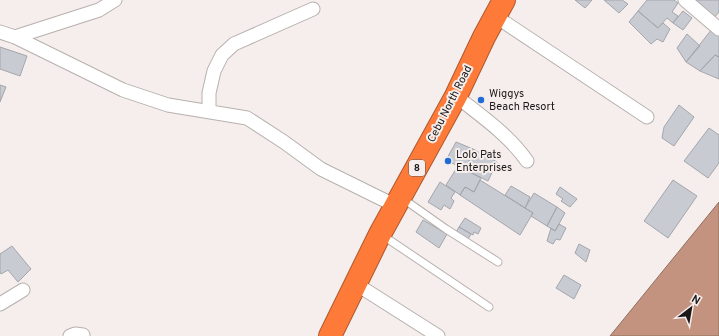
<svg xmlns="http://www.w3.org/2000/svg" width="719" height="336" font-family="Overpass,sans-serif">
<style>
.water{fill:#c4937f;stroke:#916e60}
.building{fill:#c8cbd1;stroke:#a3a6ac}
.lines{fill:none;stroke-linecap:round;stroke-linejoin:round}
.lane-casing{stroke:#b7b1ae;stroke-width:9}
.street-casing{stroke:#b7b1ae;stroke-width:15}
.highway-casing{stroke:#ae582d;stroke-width:24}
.lane{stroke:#fff;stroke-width:7}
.street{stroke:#fff;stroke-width:13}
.highway{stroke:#fd7a39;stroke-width:22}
.poi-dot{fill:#216bd6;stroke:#f5eeec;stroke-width:1.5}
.labels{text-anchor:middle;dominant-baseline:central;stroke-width:4;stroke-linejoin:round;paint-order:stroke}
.shield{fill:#f5eeec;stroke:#5c5857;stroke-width:1}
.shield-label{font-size:10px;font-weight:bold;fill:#1b1817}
.poi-label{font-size:11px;fill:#1b1817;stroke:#f5eeec;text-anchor:start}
.street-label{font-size:11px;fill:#1b1817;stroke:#f5eeec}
</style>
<rect width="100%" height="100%" fill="#f5eeec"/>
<path class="water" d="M719 202V336H610Z"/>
<path class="building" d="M575 0H592L585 8Z
M604 0H622L628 4 619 13Z
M647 0H674L678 3 672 12 678 16 673 23 667 18 658 28 638 11Z
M690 0H719V12L713 19Z
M638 11 658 28 663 23 670 29 663 42 657 39 651 44 629 22Z
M683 11 692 18 683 30 673 23Z
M712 29 719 36V57L715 55 700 71 686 62Z
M687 34 700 46 686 62 677 48Z
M0 47 27 56 20 76 0 69Z
M715 55 719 57V79L700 71Z
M0 85 6 87 0 102Z
M679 105 694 117 674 146 662 138 664 127Z
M709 128 719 135V163L708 178 684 161Z
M456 142 473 149 466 170 446 160Z
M473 149 497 162 488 181 466 170Z
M458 166 481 178 474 192 465 187 460 195 446 185Z
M480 180 533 213 520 235 460 195 465 187 474 192Z
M673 180 697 196 668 238 644 221Z
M440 182 455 192 451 198 454 201 450 209 444 205 441 210 428 202Z
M511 186 530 197 525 208 505 195Z
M560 187 577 199 570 207 561 201 563 199 556 194Z
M534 193 557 207 547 226 531 216 533 213 525 208Z
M557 207 565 213 555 231 547 226Z
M465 218 481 228 478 234 474 232 473 235 459 227Z
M423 220 447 234 439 248 416 232Z
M559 224 566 228 560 240 556 239 553 244 547 241 551 228 555 231Z
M459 227 471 234 467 241 455 234Z
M579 244 590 250 586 262 575 253Z
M12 246 31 269 18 282 8 270 1 274 0 272V254Z
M564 275 581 285 574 299 556 288Z"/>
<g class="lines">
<g class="lane-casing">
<path id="lane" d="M402 198 446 229 498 262
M382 235 489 307"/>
</g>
<g class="street-casing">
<path id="street" d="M685 0 719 29
M495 16 647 117
M0 32 15 37 123 90 168 105 247 118 284 142 321 169 396 206
M15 37 99 10 115 0
M456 96C481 116 508 134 527 161
M209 111V93L214 71 222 55 234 44 313 9
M356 284 438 336
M0 304 23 290
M70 336 75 334 83 335"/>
</g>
<g class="highway-casing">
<path id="highway" d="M330 336 380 234 456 96 484 37 504 0"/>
</g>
<use href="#lane" class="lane"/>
<use href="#street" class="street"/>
<use href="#highway" class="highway"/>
</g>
<g class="poi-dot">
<circle cx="481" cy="100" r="4"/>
<circle cx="448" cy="161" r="4"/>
</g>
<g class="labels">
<rect class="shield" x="409" y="160" width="16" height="16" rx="3"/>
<g class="shield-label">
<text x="417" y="168">8</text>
</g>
<g class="poi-label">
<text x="489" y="94">Wiggys<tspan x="489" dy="13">Beach Resort</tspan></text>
<text x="456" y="155">Lolo Pats<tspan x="456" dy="13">Enterprises</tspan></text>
</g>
<g class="street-label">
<text transform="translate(450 104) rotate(-63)">Cebu North Road</text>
</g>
</g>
<g transform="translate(691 308) rotate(31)" stroke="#f5eeec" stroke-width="3" paint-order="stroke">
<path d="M0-3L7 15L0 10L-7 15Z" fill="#1b1817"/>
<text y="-6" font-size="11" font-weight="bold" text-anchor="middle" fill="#1b1817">N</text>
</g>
</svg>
